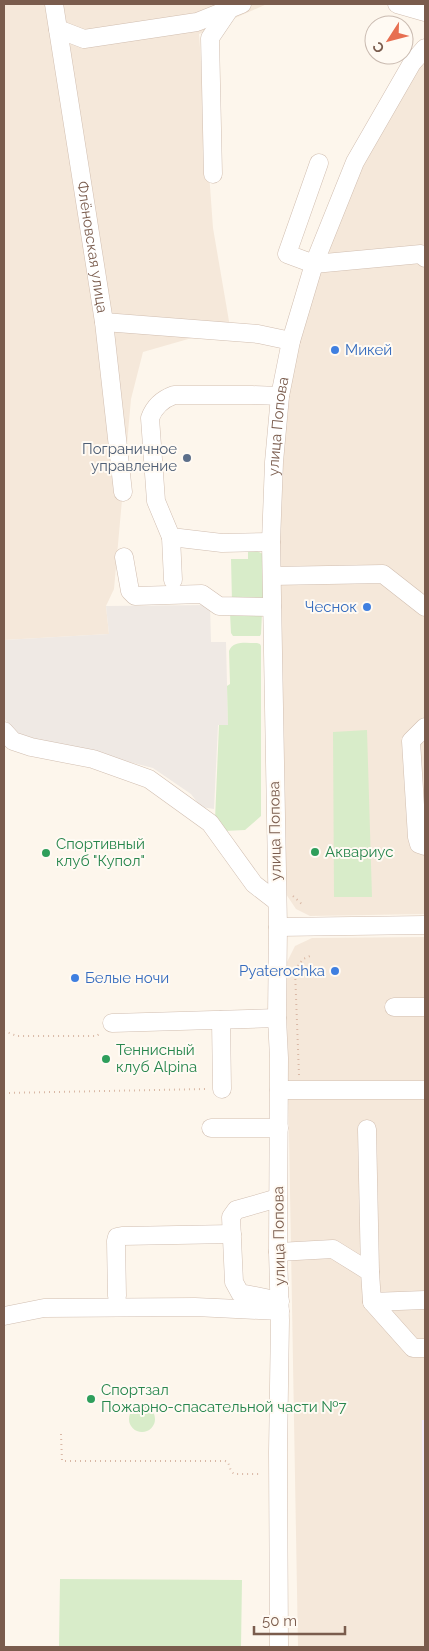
<svg xmlns="http://www.w3.org/2000/svg" width="429" height="1651" font-family="Raleway,sans-serif">
<style>
.residential{fill:#f5e8da}
.industrial{fill:#efe9e4}
.education{fill:#f3e8fa}
.green{fill:#d8ecc9}
.lines{fill:none;stroke-linecap:round;stroke-linejoin:round}
.minor-casing{stroke:#d1beb0;stroke-width:19}
.path{stroke:#d9b8a5;stroke-width:2;stroke-dasharray:1 4;stroke-linecap:butt}
.minor{stroke:#fff;stroke-width:18}
.shop-dot{fill:#3f7fe0;stroke:#fffaf3;stroke-width:2}
.service-dot{fill:#5c6f8a;stroke:#fffaf3;stroke-width:2}
.leisure-dot{fill:#2e9e5b;stroke:#fffaf3;stroke-width:2}
.labels{text-anchor:middle;dominant-baseline:central;stroke-width:4;stroke-linejoin:round;paint-order:stroke}
.street-label{font-size:15px;fill:#7a5c4d;stroke:#fffaf3}
.shop-label{font-size:15px;fill:#366cbe;stroke:#fffaf3;text-anchor:start}
.service-label{font-size:15px;fill:#4e5e75;stroke:#fffaf3;text-anchor:end}
.leisure-label{font-size:15px;fill:#27864d;stroke:#fffaf3;text-anchor:start}
</style>
<rect width="100%" height="100%" fill="#fdf6ec"/>
<path class="residential" d="M4 4H267L199 34 213 228 230 327 143 352 131 399 114 589 106 606 109 634 4 640Z
M425 57V914L310 916 296 909 286 894 277 623 283 396 296 336 360 162Z
M425 937V1647H298L286 964 295 946 312 938Z"/>
<path class="industrial" d="M210 605 211 642H226L228 725H218L214 809 201 807 191 794 153 768 17 734 4 718V640L109 634 106 606Z"/>
<path class="education" d="M422 1420H425V1597L424 1596Z"/>
<path class="green" d="M248 551H257L263 554V598L258 602H232L231 559H248Z
M230 613H262L261 634 260 636H233L231 633Z
M257 643 260 644 261 646V816L245 830 224 831 215 820 219 725H228L227 686 230 684 229 651C233 640 247 643 257 643Z
M367 730 372 897H334L333 732Z
M129 1419a13 13 0 1 1 26 0a13 13 0 1 1-26 0Z
M60 1579 242 1580 241 1647H59Z"/>
<g class="lines">
<g class="minor-casing">
<g id="minor">
<path id="s1" d="M54 4 104 322 123 492"/>
<path d="M397 4 425 12"/>
<path d="M58 29 84 39 197 22 242 4"/>
<path d="M319 163 287 254 314 264 421 254 425 258"/>
<path d="M213 174 210 38 231 7"/>
<path d="M104 322 258 334 291 341"/>
<path d="M171 537 173 580"/>
<path d="M271 542 222 543 171 537 156 501 150 418C154 407 163 399 174 395H252L280 396"/>
<path d="M124 557 130 591 135 596 202 594 219 606 272 607"/>
<path d="M272 576 383 574 425 607"/>
<path d="M425 727 411 741 417 837 419 844 425 846"/>
<path d="M4 731 13 741 31 747 93 759 149 779 210 823 254 884 276 901"/>
<path d="M278 927 425 925"/>
<path d="M394 1007H425"/>
<path d="M221 1020 222 1089"/>
<path d="M112 1023 277 1018"/>
<path d="M279 1090H425"/>
<path d="M211 1128H279"/>
<path d="M367 1129 370 1272"/>
<path d="M278 1198 236 1210 231 1217 234 1282 240 1293 280 1301"/>
<path d="M278 1252 333 1249 370 1272 372 1302 425 1300"/>
<path d="M117 1296 116 1241 117 1237 122 1236 232 1234"/>
<path d="M372 1302 413 1348H425"/>
<path d="M4 1316 44 1308 195 1307 280 1311"/>
<path id="s2" d="M279 1647 278 1452 280 1320 278 1252 279 1058 277 1018 278 927 271 542 274 462 280 396 291 341 314 264 355 162 412 63 425 48"/>
</g>
</g>
<path class="path" d="M293 896 304 906
M4 1031 17 1036H97L101 1032
M299 1075 295 970 303 959 310 956
M4 1093 206 1089
M61 1434 62 1461H225L228 1462 231 1471 234 1474H261"/>
<use href="#minor" class="minor"/>
</g>
<g class="shop-dot">
<circle cx="335" cy="350" r="5"/>
<circle cx="367" cy="607" r="5"/>
<circle cx="335" cy="971" r="5"/>
<circle cx="75" cy="978" r="5"/>
</g>
<circle class="service-dot" cx="187" cy="458" r="5"/>
<g class="leisure-dot">
<circle cx="315" cy="852" r="5"/>
<circle cx="46" cy="853" r="5"/>
<circle cx="106" cy="1059" r="5"/>
<circle cx="91" cy="1399" r="5"/>
</g>
<g class="labels">
<g class="street-label">
<text stroke="none"><textPath href="#s1" startOffset="246">Флёновская улица</textPath></text>
<text stroke="none"><textPath href="#s2" startOffset="1221">улица Попова</textPath></text>
<text transform="translate(275 831) rotate(-91)">улица Попова</text>
<text transform="translate(279 1236) rotate(-91)">улица Попова</text>
</g>
<g class="shop-label">
<text x="345" y="350">Микей</text>
<text x="357" y="607" text-anchor="end">Чеснок</text>
<text x="325" y="971" text-anchor="end">Pyaterochka</text>
<text x="85" y="978">Белые ночи</text>
</g>
<g class="service-label">
<text x="177" y="449">Пограничное<tspan x="177" dy="17">управление</tspan></text>
</g>
<g class="leisure-label">
<text x="56" y="844">Спортивный<tspan x="56" dy="17">клуб "Купол"</tspan></text>
<text x="325" y="852">Аквариус</text>
<text x="116" y="1050">Теннисный<tspan x="116" dy="17">клуб Alpina</tspan></text>
<text x="101" y="1390">Спортзал<tspan x="101" dy="17">Пожарно-спасательной части №7</tspan></text>
</g>
</g>
<rect width="429" height="1651" fill="none" stroke="#7a5c4d" stroke-width="10"/>
<g transform="translate(389 40) rotate(234)"><circle r="24" fill="#fffaf3" stroke="#cabbb1"/>
<path d="M0-4L9 19L0 12L-9 19Z" fill="#e76f51"/>
<text y="-8" font-size="14" font-weight="bold" text-anchor="middle" fill="#7a5c4d">С</text>
</g>
<path d="M254 1626v8h91v-8" fill="none" stroke="#7a5c4d" stroke-width="2.5"/>
<text x="262" y="1626" font-size="15" fill="#7a5c4d" stroke="#fffaf3" stroke-width="4" paint-order="stroke">50 m</text>
</svg>
